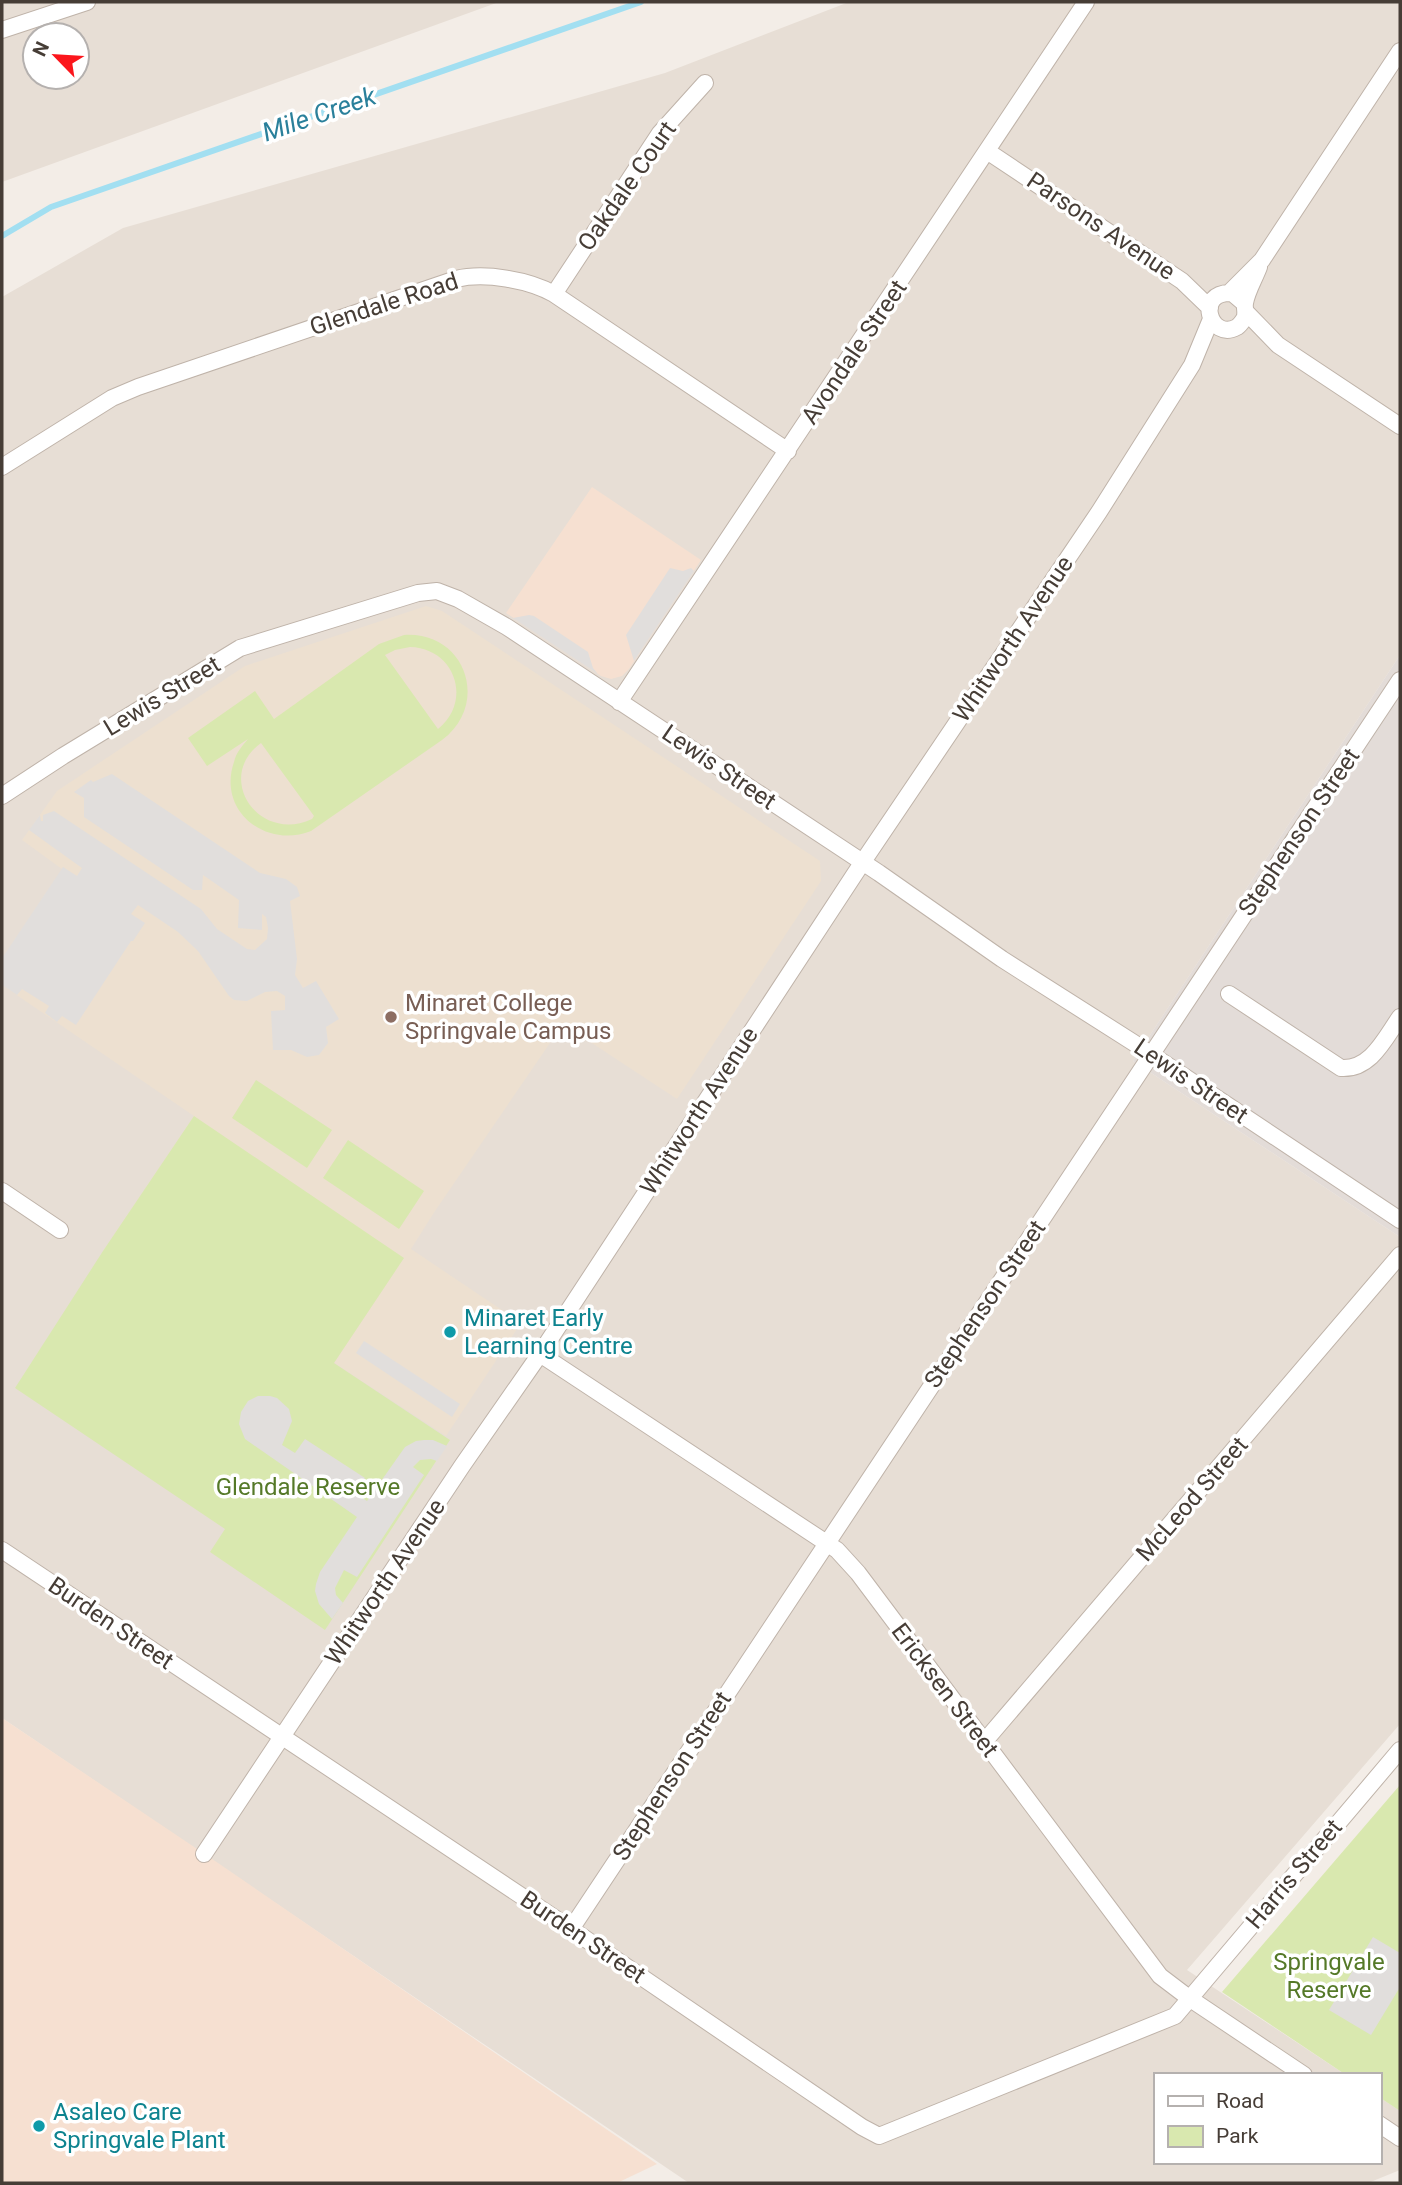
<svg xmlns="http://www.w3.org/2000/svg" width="1402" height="2185" font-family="Roboto,sans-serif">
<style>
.residential{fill:#e7ded5;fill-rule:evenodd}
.commercial{fill:#f6e0d1}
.industrial{fill:#e3dcd8}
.education{fill:#ede0d0}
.green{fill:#d9e8af;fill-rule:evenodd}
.parking{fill:#e1dedc}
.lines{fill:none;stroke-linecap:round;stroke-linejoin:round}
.stream{stroke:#a2dff1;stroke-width:6}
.minor-casing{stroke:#bfb3a9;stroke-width:18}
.minor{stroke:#fff;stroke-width:16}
.education-dot{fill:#8d6e63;stroke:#fff;stroke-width:2.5}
.culture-dot{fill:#0f9aa8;stroke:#fff;stroke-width:2.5}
.labels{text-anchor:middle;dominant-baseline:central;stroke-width:7;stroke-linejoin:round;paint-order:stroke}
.street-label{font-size:24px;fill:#463d36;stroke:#fff}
.education-label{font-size:24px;fill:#785e54;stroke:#fff;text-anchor:start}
.culture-label{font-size:24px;fill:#0d838f;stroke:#fff;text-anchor:start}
.park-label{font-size:24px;fill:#557928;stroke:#fff}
.water-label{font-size:26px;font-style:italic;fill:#2a809b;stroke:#fff}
</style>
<rect width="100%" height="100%" fill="#f3ede7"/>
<path class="residential" d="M2 2H499L2 182ZM35 35H77V77H35Z
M849 2H1400V655L1133 1061 1400 1237V1724L1187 1970 1346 2075H1155V2162H1379V2097L1400 2111V2170L1368 2183H689L2 1718V297L123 228 665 73Z"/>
<path class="commercial" d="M592 487 701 560 629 669 622 676 611 679 601 676 506 613Z
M2 1718 221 1865 657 2164 617 2183H2Z"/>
<path class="industrial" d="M1400 655V1237L1133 1061Z"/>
<path class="education" d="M426 606 442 611 820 861 821 881 677 1099 563 1024 435 1211 411 1249 521 1323 446 1436 334 1363 103 1251 194 1116 2 985V958L62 869 22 840 57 791 245 666Z"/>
<path class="green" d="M404 635C465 631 491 703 442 740L311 831C266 849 217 811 234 762 236 753 242 746 248 739L207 766 188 738 255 691 274 719 379 644ZM410 647C455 648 473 701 438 729L385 655 395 650ZM261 743 314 816 312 819C258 844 214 777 261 743Z
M256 1080 332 1130 307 1168 232 1118Z
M194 1116 404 1258 334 1363 450 1440 325 1630 210 1552 225 1529 15 1388 103 1251Z
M348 1140 424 1191 399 1229 323 1178Z
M1400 1785V2111L1379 2097V2075H1346L1222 1992Z"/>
<path class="parking" d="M670 568 683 571 691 568 694 571 634 661 626 635Z
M529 615 534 616 588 652 593 668 598 674 513 618Z
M112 774 260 873 286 879 297 887 300 896 290 901 297 959 295 975 303 988 316 981 339 1019 326 1027 328 1043 319 1055 307 1057 291 1050H273L271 1011 285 1010V996L277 991 265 992 247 1001 234 1000 229 996 198 951 178 932 138 905 131 914 145 923 133 941H131L76 1025 62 1016 57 1022 45 1013 49 1006 22 989 17 995 2 985V958L63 867 77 876 82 868 29 830 40 815 41 821H43V815L54 811 201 909 217 929 247 949 255 950 267 939 268 928 266 917 262 914V930L238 928 239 900 203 875 202 890H193L84 817V798L74 792 91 780 93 782Z
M364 1341 460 1404 452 1417 356 1353Z
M258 1396H270L277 1398 289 1409 292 1421 282 1445 295 1453 305 1439 365 1478 355 1493 367 1501 405 1447 416 1441 424 1440H433L447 1446 437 1461 431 1459 420 1460 413 1467 424 1475 357 1577 344 1570 335 1588 336 1595 343 1603 332 1619 319 1604 315 1591 316 1584 320 1572 357 1517 245 1439 239 1424 241 1412 248 1401Z
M1373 1937 1400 1953V1987L1371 2035 1329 2010Z"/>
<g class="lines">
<path class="stream" d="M2 236 51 207 641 2"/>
<g class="minor-casing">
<path id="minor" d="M2 30 87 2
M987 151 1182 281 1210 308
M1229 293 1262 260 1400 51
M554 294 660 133 705 83
M1245 304 1232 293C1194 291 1210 342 1237 327 1240 325 1242 322 1244 319 1247 313 1244 308 1245 303 1247 291 1255 278 1259 267
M1246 312 1278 345 1400 426
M2 467 112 398 138 387 456 279C485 272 529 280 554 294L788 451
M619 702 1086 2
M2 796 63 756 240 648 418 593 437 591 458 599 507 627 879 873 1002 959 1134 1043 1400 1220
M1229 994 1341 1068C1371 1070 1385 1038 1400 1017
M2 1191 60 1230
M540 1354 837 1550 858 1573 1160 1976 1189 1998 1304 2075
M2 1550 571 1929 862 2127 879 2136 1175 2016 1400 1750
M984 1742 1400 1255
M204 1854 462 1466 540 1354 862 863 1099 512 1192 365 1211 319
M571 1929 1400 680
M1379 2124 1400 2138"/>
</g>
<use href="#minor" class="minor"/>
</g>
<circle class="education-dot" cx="391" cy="1017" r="7"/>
<g class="culture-dot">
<circle cx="450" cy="1332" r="7"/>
<circle cx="39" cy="2126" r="7"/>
</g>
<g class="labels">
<g class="street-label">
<text transform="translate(627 186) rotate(-55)">Oakdale Court</text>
<text transform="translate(1101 226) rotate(34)">Parsons Avenue</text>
<text transform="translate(384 304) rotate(-18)">Glendale Road</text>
<text transform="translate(854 352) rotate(-56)">Avondale Street</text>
<text transform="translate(1013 639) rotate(-56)">Whitworth Avenue</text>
<text transform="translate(162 696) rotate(-31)">Lewis Street</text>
<text transform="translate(719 767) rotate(34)">Lewis Street</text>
<text transform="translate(1299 832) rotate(-56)">Stephenson Street</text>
<text transform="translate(1191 1081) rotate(34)">Lewis Street</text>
<text transform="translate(699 1111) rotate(-57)">Whitworth Avenue</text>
<text transform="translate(985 1304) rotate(-56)">Stephenson Street</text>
<text transform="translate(1192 1499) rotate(-49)">McLeod Street</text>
<text transform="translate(385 1582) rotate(-56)">Whitworth Avenue</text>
<text transform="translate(111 1623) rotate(34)">Burden Street</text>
<text transform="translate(945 1690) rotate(53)">Ericksen Street</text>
<text transform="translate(672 1776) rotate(-57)">Stephenson Street</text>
<text transform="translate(1294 1874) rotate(-50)">Harris Street</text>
<text transform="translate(583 1937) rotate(34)">Burden Street</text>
</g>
<g class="education-label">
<text x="405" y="1003">Minaret College<tspan x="405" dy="28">Springvale Campus</tspan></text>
</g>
<g class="culture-label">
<text x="464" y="1318">Minaret Early<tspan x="464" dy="28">Learning Centre</tspan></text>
<text x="53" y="2112">Asaleo Care<tspan x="53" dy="28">Springvale Plant</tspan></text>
</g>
<g class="park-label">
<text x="308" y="1487">Glendale Reserve</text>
<text x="1329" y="1962">Springvale<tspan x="1329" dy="28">Reserve</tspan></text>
</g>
<g class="water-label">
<text transform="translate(319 114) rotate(-19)">Mile Creek</text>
</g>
</g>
<rect width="1402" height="2185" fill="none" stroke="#463d36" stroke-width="7"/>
<rect x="1154" y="2073" width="228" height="91" fill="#ffffff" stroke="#b5b1af" stroke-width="2"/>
<rect x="1168" y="2096" width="35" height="10" fill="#ffffff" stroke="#b5b1af" stroke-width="2"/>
<text x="1216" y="2108" font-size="21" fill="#463d36">Road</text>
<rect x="1168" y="2126" width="35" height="21" fill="#d9e8af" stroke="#b5b1af" stroke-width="2"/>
<text x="1216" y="2143" font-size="21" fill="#463d36">Park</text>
<g transform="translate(56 56) rotate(295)"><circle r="33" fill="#ffffff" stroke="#b5b1af" stroke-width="2"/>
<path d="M0-5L12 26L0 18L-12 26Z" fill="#fb161c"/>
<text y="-10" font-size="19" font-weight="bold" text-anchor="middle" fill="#463d36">N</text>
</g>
</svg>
